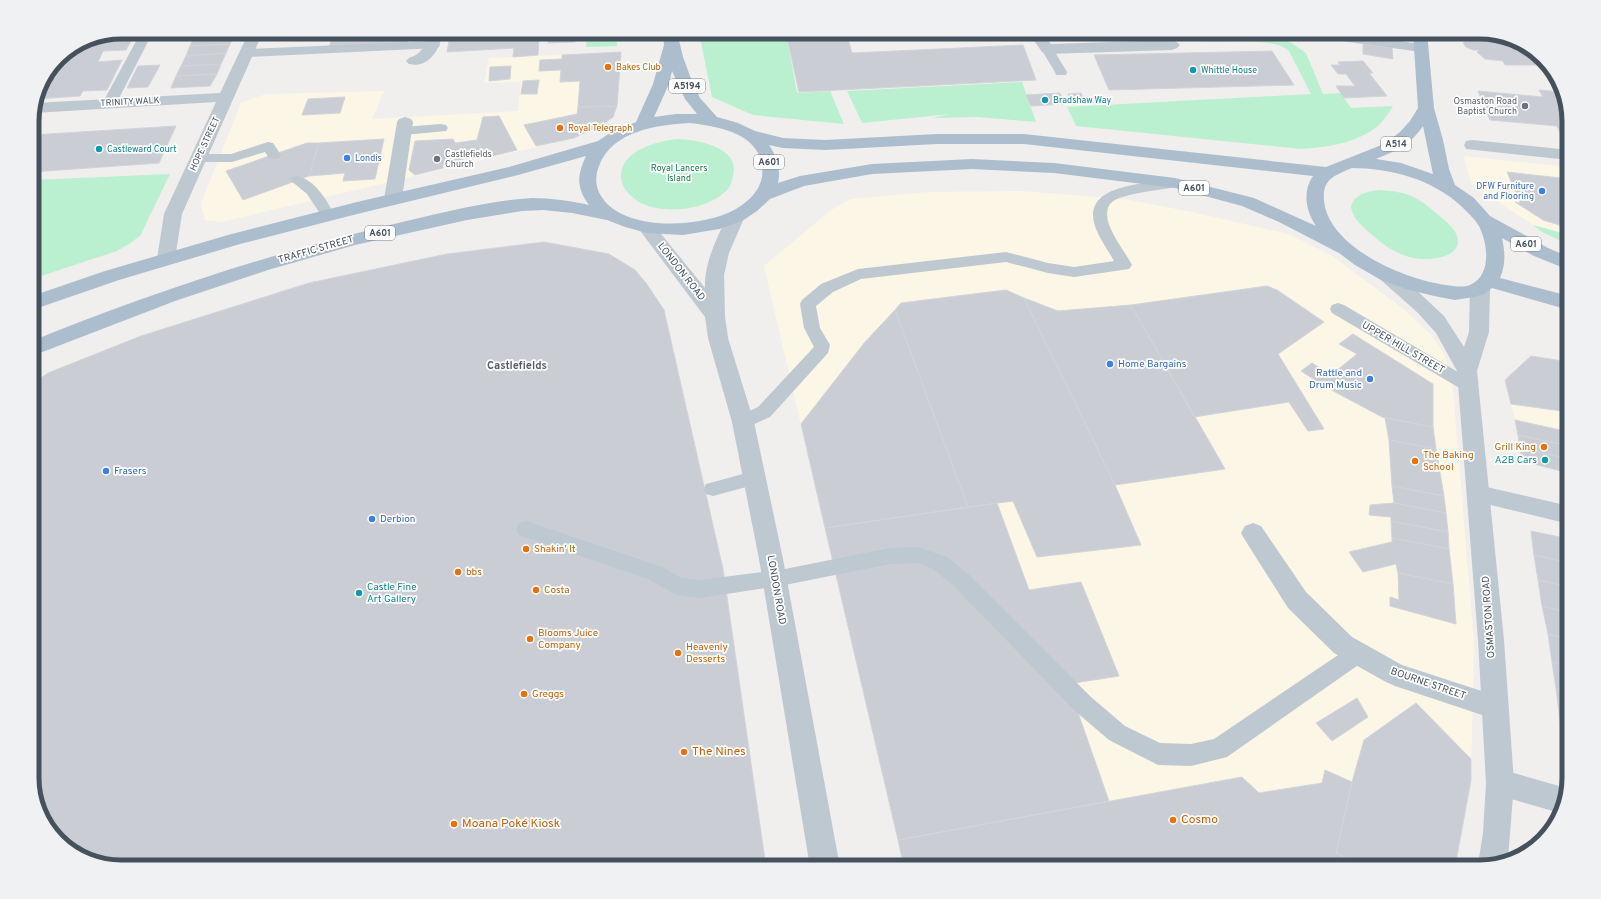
<svg xmlns="http://www.w3.org/2000/svg" width="1601" height="899" font-family="Overpass,sans-serif">
<style>
.commercial{fill:#fcf6e6}
.green{fill:#baf0cf}
.building{fill:#cacdd3;stroke:#d1d4da}
.lines{fill:none;stroke-linecap:round;stroke-linejoin:round}
.service{fill:#bec8d0;fill-rule:evenodd}
.pedestrian{fill:#bec8d0;fill-rule:evenodd}
.minor{fill:#bec8d0;fill-rule:evenodd}
.tertiary{fill:#bec8d0;fill-rule:evenodd}
.primary{fill:#acbdce;fill-rule:evenodd}
.food-dot{fill:#e8710a;stroke:#fff;stroke-width:1.5}
.culture-dot{fill:#0f9aa8;stroke:#fff;stroke-width:1.5}
.worship-dot{fill:#6b7280;stroke:#fff;stroke-width:1.5}
.shop-dot{fill:#3f7fe0;stroke:#fff;stroke-width:1.5}
.labels{text-anchor:middle;dominant-baseline:central;stroke-width:3.5;stroke-linejoin:round;paint-order:stroke}
.far-food-label{font-size:9px;fill:#c56008;stroke:#fff;text-anchor:start}
.far-culture-label{font-size:9px;fill:#0d838f;stroke:#fff;text-anchor:start}
.shield{fill:#fff;stroke:#7d858d;stroke-width:1}
.shield-label{font-size:9px;font-weight:bold;fill:#45515c}
.far-worship-label{font-size:9px;fill:#5b616d;stroke:#fff;text-anchor:end}
.far-street-label{font-size:9px;fill:#45515c;stroke:#fff}
.far-shop-label{font-size:9px;fill:#366cbe;stroke:#fff;text-anchor:start}
.far-park-label{font-size:9px;fill:#147f49;stroke:#fff}
.street-label{font-size:10px;fill:#45515c;stroke:#fff}
.shop-label{font-size:10px;fill:#366cbe;stroke:#fff;text-anchor:start}
.food-label{font-size:10px;fill:#c56008;stroke:#fff;text-anchor:start}
.culture-label{font-size:10px;fill:#0d838f;stroke:#fff;text-anchor:end}
.neighbourhood-label{font-size:11px;font-weight:bold;fill:#5a5e63;stroke:#fff}
.near-food-label{font-size:12px;fill:#c56008;stroke:#fff;text-anchor:start}
.rim{fill:none;stroke:#45515c;stroke-width:5}
</style>
<rect width="100%" height="100%" fill="#f1eeee"/>
<path class="commercial" d="M621 52 617 106 613 117 603 124 574 138 222 222 205 220 201 203 241 103 266 94 384 91 372 119 518 111 521 82 484 83 489 58Z
M1464 156 1569 167V235L1533 225 1471 184Z
M1021 191 1125 199 1192 212 1289 234 1331 255 1405 310 1431 335 1444 354 1452 379 1474 643 1471 780 904 867 764 266 831 210 851 199 928 192Z
M1531 356 1569 362V473L1522 461 1515 420 1505 380Z"/>
<path class="green" d="M587 32H617V46L586 47Z
M699 32H786L797 93 830 91 844 124 753 115 712 97Z
M1173 32H1237L1272 34 1290 42 1306 53 1323 94 1340 93 1351 108 1393 106C1389 112 1385 119 1380 124 1359 143 1328 147 1301 149L1076 126 1067 107 1311 94 1289 51C1274 36 1219 44 1197 41 1189 40 1181 35 1173 32Z
M1022 82 1036 122 977 117 931 118 950 114 862 123 847 91Z
M678 139C698 140 741 147 733 176 732 181 731 186 727 190 708 210 665 215 641 203 632 198 622 189 621 178 619 151 657 141 678 139Z
M170 174 140 236 129 244 117 251 32 279V180Z
M1380 190C1411 192 1419 198 1442 218 1481 249 1441 265 1409 257 1393 252 1382 244 1370 233 1361 225 1353 219 1351 207 1354 194 1368 191 1380 190Z
M1533 225 1569 235V245L1542 232Z"/>
<path class="building" d="M121 32H136L126 50 103 51 98 62 122 60 107 90 83 91 80 96 36 99 39 87 58 58 87 39Z
M410 32 407 43 329 48 333 34 364 32Z
M549 32H575V42L548 43Z
M786 32H846L852 53 1023 45 1036 80 799 92Z
M1478 34H1488L1524 44 1545 65H1505L1503 61 1485 59 1477 52 1479 50H1473L1466 47 1463 43 1466 41H1469L1467 39H1482Z
M234 35 230 44 190 46 194 37Z
M539 35 538 55 513 57 514 48 447 52 449 41Z
M230 44 226 53 186 56 190 46Z
M1363 44 1392 48 1393 59 1363 54Z
M1272 51 1294 85 1109 90 1094 55Z
M621 52 617 106 578 107 580 81 560 82 561 70 539 71 540 60 562 59V55Z
M226 53 221 64 181 66 186 56Z
M1363 61 1373 73H1369L1387 96 1344 98 1336 86H1355L1346 74H1338L1331 65H1340L1338 62Z
M221 64 217 74 176 76 181 66Z
M160 65 148 87 127 88 138 66Z
M511 66 510 79 489 81 490 67Z
M217 74 210 86 171 88 176 76Z
M539 80 537 94H521L523 81Z
M1539 90 1562 92 1569 116V138L1562 137 1557 126 1490 120 1478 91 1543 97Z
M1060 93 1065 104 1031 106 1026 95Z
M1081 93 1085 103 1072 104 1068 94Z
M345 97 340 113 302 115 308 99Z
M617 106 613 117 603 124 574 138 536 146 524 125 577 114 578 107Z
M499 116 517 150 485 158 477 140 483 117Z
M176 126 159 163 32 172V135Z
M384 139 375 179 343 181 345 173 309 176 319 143Z
M453 139 455 143 477 140 484 154 443 164V168L415 175 409 170 415 141Z
M307 143H319L309 176 243 200 226 171Z
M1507 172 1569 179V228L1543 220 1515 202 1520 203Z
M544 242 609 254 635 270 646 283 664 310 723 569 766 867H121L77 855 47 827 32 783V384L48 373 141 336 309 283 447 254Z
M1267 286 1277 290 1324 322 1278 354 1324 429 1308 431 1289 402 1194 417 1131 305Z
M1006 290 1024 298 1115 485 1141 545 1037 557 1013 501 968 507 895 310 901 303Z
M1024 298 1058 311 1131 305 1225 469 1115 485Z
M895 310 968 507 825 528 801 424 865 342Z
M1353 334 1433 384V427L1382 417 1324 386 1301 371 1312 363 1331 375 1357 354 1339 344Z
M1531 356 1569 362V412L1511 404 1505 380Z
M1385 418 1433 427 1436 449 1389 440Z
M1515 420 1569 432V446L1518 435Z
M1518 435 1569 446V459L1520 448Z
M1389 440 1436 449 1444 496 1392 486Z
M1520 448 1569 459V473L1522 461Z
M1392 486 1444 496 1446 513 1394 503Z
M997 503 1029 590 1081 582 1119 676 1068 684 1109 801 898 840 825 528Z
M1394 503 1446 513 1448 532 1391 521V517L1369 515 1370 505Z
M1391 521 1448 532 1449 549 1392 538Z
M1531 531 1569 539V563L1534 555Z
M1392 538 1449 549 1453 584 1398 573 1396 564 1363 572 1349 552 1392 542Z
M1534 555 1569 563V587L1538 580Z
M1398 573 1453 584 1456 624 1390 606V597L1399 600Z
M1538 580 1569 587V613L1542 606Z
M1542 606 1569 613V639L1548 634Z
M1548 634 1569 639V666L1552 662Z
M1552 662 1569 666V693L1556 689Z
M1556 689 1569 693V723L1560 720Z
M1357 698 1368 717 1332 741 1316 723Z
M1416 703 1471 759V780L1455 867H1365L1336 853 1352 782 1364 740Z
M1560 720 1569 723V753L1565 752Z
M1325 770 1352 782 1336 853 1365 867H904L898 840 1242 777 1259 793 1322 783Z"/>
<g class="lines">
<path class="service" d="M141 32H153L116 104 114 107H104L102 104Z
M1276 32 1342 33 1421 44 1425 45 1427 48 1425 51 1421 52 1342 41 1282 36 1278 35Z
M434 41 438 42 440 45 438 48 247 57 243 56 241 53 243 50 247 49Z
M1047 45 1051 46 1053 49 1067 72 1066 75H1056L1055 72 1041 49 1043 46Z
M441 124 446 125 448 128 446 131 404 135 399 134 397 131 399 128 404 127Z
M268 142 273 143 281 155 279 158 274 159 269 158 265 152 232 162H199L194 161 192 158 194 155 199 154H231Z
M297 176C316 180 326 200 335 215L333 218 328 220 323 218 307 194 290 180 292 177Z
M1175 179 1180 180 1182 183 1180 186C1165 190 1120 193 1111 203 1105 209 1107 220 1110 227 1115 240 1125 252 1132 265L1129 269 1074 277 1048 273 1006 262 861 279 833 292 816 306 820 328 830 345 828 353 770 417 743 429 737 427 734 422 737 417 758 407 814 347 804 328 800 304 802 300 821 284 858 269 1006 252 1048 263 1074 267 1114 261C1108 250 1099 238 1095 226 1081 183 1148 184 1175 179Z
M1338 303 1344 305 1475 382 1478 386 1475 390 1469 392 1463 390 1332 313 1330 309 1332 305Z
M754 471 761 473 763 478 761 483 713 496 706 494 704 489 706 484Z
M526 521 662 567 681 578 700 580 785 569 890 548 918 547 947 557 968 574 1091 697 1125 726 1160 743 1191 744 1214 739 1350 647 1357 645 1364 647 1367 654 1364 661 1227 757 1191 766 1158 765 1109 740 1075 711 954 586 933 569 918 563 890 564 785 585 700 598 677 595 648 579 519 535 516 529 519 523Z"/>
<path class="pedestrian" d="M1500 769 1566 788 1560 813 1490 793 1486 783 1490 773Z"/>
<path class="minor" d="M249 32H263L182 214 175 259 173 263 166 265 159 263 157 259 164 214 216 102 34 113 35 103 220 93Z
M429 32H443C440 49 429 69 409 64L406 61C409 58 410 57 414 56 424 51 426 42 429 32Z
M1028 32H1043L1051 44 1172 40 1177 42 1180 45 1177 48 1172 50 1047 54 1042 52Z
M405 117 411 119 413 122 402 199 399 203 393 205 387 203 384 199 397 122 399 119Z
M1472 140 1569 150V160L1466 149 1464 145 1466 141Z
M1478 485 1569 506V524L1470 500 1467 494 1470 488Z
M1253 523 1261 526 1306 592 1352 637 1402 665 1503 698 1507 707 1503 716 1494 719 1395 686 1386 682 1334 653 1288 608 1245 540 1241 533 1245 526Z"/>
<path class="tertiary" d="M736 210 742 212 745 216 729 253 724 275 725 316 728 338 754 422 783 559 840 867H810L759 559 732 422 708 338 705 317 638 228 641 224 647 222 653 224 705 288C704 262 717 239 727 216L730 212Z
M1389 270 1396 271 1444 316 1464 347 1469 332 1470 289 1473 284 1480 282 1487 284 1490 289 1489 332 1477 371 1504 640 1514 783 1508 859 1480 867 1478 864 1483 833 1486 783 1478 640 1457 371 1436 333 1417 312 1382 281 1379 276 1382 271Z"/>
<path class="primary" d="M663 32H677L683 57 693 84 700 98 717 117 738 123 755 131 783 138 825 140 937 134H1024L1326 167 1384 144 1400 132 1410 121 1418 108 1413 32H1427L1434 108 1443 140 1449 169 1455 185 1474 198 1490 216 1548 248 1569 257V270L1534 256 1502 238C1505 252 1506 264 1500 278L1569 296V310L1492 288 1484 294 1474 297 1455 300 1434 296 1406 289 1381 280 1355 265 1339 253 1279 222 1242 206 1175 188 1054 173 972 169 872 174 804 186 770 199 757 211 742 221 719 229 683 235 647 233 625 227 607 220 572 213 543 210 522 211 467 220 355 245 268 270 175 301 32 356V341C148 294 265 255 386 226 433 215 484 201 532 198 551 198 571 201 589 205 576 187 577 176 586 156L518 175 357 214 240 244 119 280 32 310V296L105 271 228 235 357 202 509 167 598 141 610 133 636 122 653 84 664 45ZM672 71 685 99 697 114H676L654 117 669 84ZM689 123C716 126 757 132 762 165 765 186 752 199 736 209 703 228 624 233 601 196 595 187 595 176 599 166 612 131 656 125 689 123ZM1423 126 1433 174 1401 163 1376 159C1398 150 1409 146 1423 126ZM937 144H1024L1313 176C1302 192 1306 211 1316 226L1254 198 1175 178 1054 163 972 159 872 164 800 176 778 183C781 168 777 157 769 145L783 148 825 150ZM1352 168C1390 168 1432 179 1461 206 1467 212 1474 218 1479 226 1488 244 1492 275 1470 285 1463 288 1453 286 1446 285 1406 280 1329 248 1324 201 1322 179 1334 176 1352 168Z"/>
</g>
<g class="food-dot">
<circle cx="608" cy="67" r="4"/>
<circle cx="560" cy="128" r="4"/>
<circle cx="1544" cy="447" r="4"/>
<circle cx="1415" cy="461" r="4"/>
<circle cx="526" cy="549" r="4"/>
<circle cx="458" cy="572" r="4"/>
<circle cx="536" cy="590" r="4"/>
<circle cx="530" cy="639" r="4"/>
<circle cx="678" cy="653" r="4"/>
<circle cx="524" cy="694" r="4"/>
<circle cx="684" cy="752" r="4"/>
<circle cx="1173" cy="820" r="4"/>
<circle cx="454" cy="824" r="4"/>
</g>
<g class="culture-dot">
<circle cx="1193" cy="70" r="4"/>
<circle cx="1045" cy="100" r="4"/>
<circle cx="99" cy="149" r="4"/>
<circle cx="1545" cy="460" r="4"/>
<circle cx="359" cy="593" r="4"/>
</g>
<g class="worship-dot">
<circle cx="1525" cy="106" r="4"/>
<circle cx="437" cy="159" r="4"/>
</g>
<g class="shop-dot">
<circle cx="347" cy="158" r="4"/>
<circle cx="1542" cy="191" r="4"/>
<circle cx="1110" cy="364" r="4"/>
<circle cx="1370" cy="379" r="4"/>
<circle cx="106" cy="471" r="4"/>
<circle cx="372" cy="519" r="4"/>
</g>
<g class="labels">
<g class="far-food-label">
<text x="616" y="67">Bakes Club</text>
<text x="568" y="128">Royal Telegraph</text>
</g>
<g class="far-culture-label">
<text x="1201" y="70">Whittle House</text>
<text x="1053" y="100">Bradshaw Way</text>
<text x="107" y="149">Castleward Court</text>
</g>
<g class="shield">
<rect x="669" y="79" width="36" height="14" rx="3"/>
<rect x="1381" y="137" width="30" height="14" rx="3"/>
<rect x="754" y="155" width="30" height="14" rx="3"/>
<rect x="1179" y="181" width="30" height="14" rx="3"/>
<rect x="365" y="226" width="30" height="14" rx="3"/>
<rect x="1511" y="237" width="30" height="14" rx="3"/>
</g>
<g class="shield-label">
<text x="687" y="86">A5194</text>
<text x="1396" y="144">A514</text>
<text x="769" y="162">A601</text>
<text x="1194" y="188">A601</text>
<text x="380" y="233">A601</text>
<text x="1526" y="244">A601</text>
</g>
<g class="far-worship-label">
<text x="1517" y="101">Osmaston Road<tspan x="1517" dy="10">Baptist Church</tspan></text>
<text x="445" y="154" text-anchor="start">Castlefields<tspan x="445" dy="10">Church</tspan></text>
</g>
<g class="far-street-label">
<text transform="translate(130 102) rotate(-3)">TRINITY WALK</text>
<text transform="translate(205 144) rotate(-65)">HOPE STREET</text>
</g>
<g class="far-shop-label">
<text x="355" y="158">Londis</text>
<text x="1534" y="186" text-anchor="end">DFW Furniture<tspan x="1534" dy="10">and Flooring</tspan></text>
</g>
<g class="far-park-label">
<text x="679" y="168">Royal Lancers<tspan x="679" dy="10">Island</tspan></text>
</g>
<g class="street-label">
<text transform="translate(316 250) rotate(-16)">TRAFFIC STREET</text>
<text transform="translate(681 272) rotate(52)">LONDON ROAD</text>
<text transform="translate(1403 348) rotate(30)">UPPER HILL STREET</text>
<text transform="translate(776 590) rotate(80)">LONDON ROAD</text>
<text transform="translate(1489 617) rotate(-94)">OSMASTON ROAD</text>
<text transform="translate(1428 684) rotate(19)">BOURNE STREET</text>
</g>
<g class="shop-label">
<text x="1118" y="364">Home Bargains</text>
<text x="1362" y="373" text-anchor="end">Rattle and<tspan x="1362" dy="12">Drum Music</tspan></text>
<text x="114" y="471">Frasers</text>
<text x="380" y="519">Derbion</text>
</g>
<g class="food-label">
<text x="1536" y="447" text-anchor="end">Grill King</text>
<text x="1423" y="455">The Baking<tspan x="1423" dy="12">School</tspan></text>
<text x="534" y="549">Shakin' It</text>
<text x="466" y="572">bbs</text>
<text x="544" y="590">Costa</text>
<text x="538" y="633">Blooms Juice<tspan x="538" dy="12">Company</tspan></text>
<text x="686" y="647">Heavenly<tspan x="686" dy="12">Desserts</tspan></text>
<text x="532" y="694">Greggs</text>
</g>
<g class="culture-label">
<text x="1537" y="460">A2B Cars</text>
<text x="367" y="587" text-anchor="start">Castle Fine<tspan x="367" dy="12">Art Gallery</tspan></text>
</g>
<g class="neighbourhood-label">
<text x="517" y="366">Castlefields</text>
</g>
<g class="near-food-label">
<text x="692" y="752">The Nines</text>
<text x="1181" y="820">Cosmo</text>
<text x="462" y="824">Moana Poké Kiosk</text>
</g>
</g>
<path d="M0 0H1601V899H0ZM121 39H1480A82 82 0 0 1 1562 121V778A82 82 0 0 1 1480 860H121A82 82 0 0 1 39 778V121A82 82 0 0 1 121 39Z" fill="#f0f1f2" fill-rule="evenodd"/>
<path class="rim" d="M121 39H1480A82 82 0 0 1 1562 121V778A82 82 0 0 1 1480 860H121A82 82 0 0 1 39 778V121A82 82 0 0 1 121 39Z"/>
</svg>
